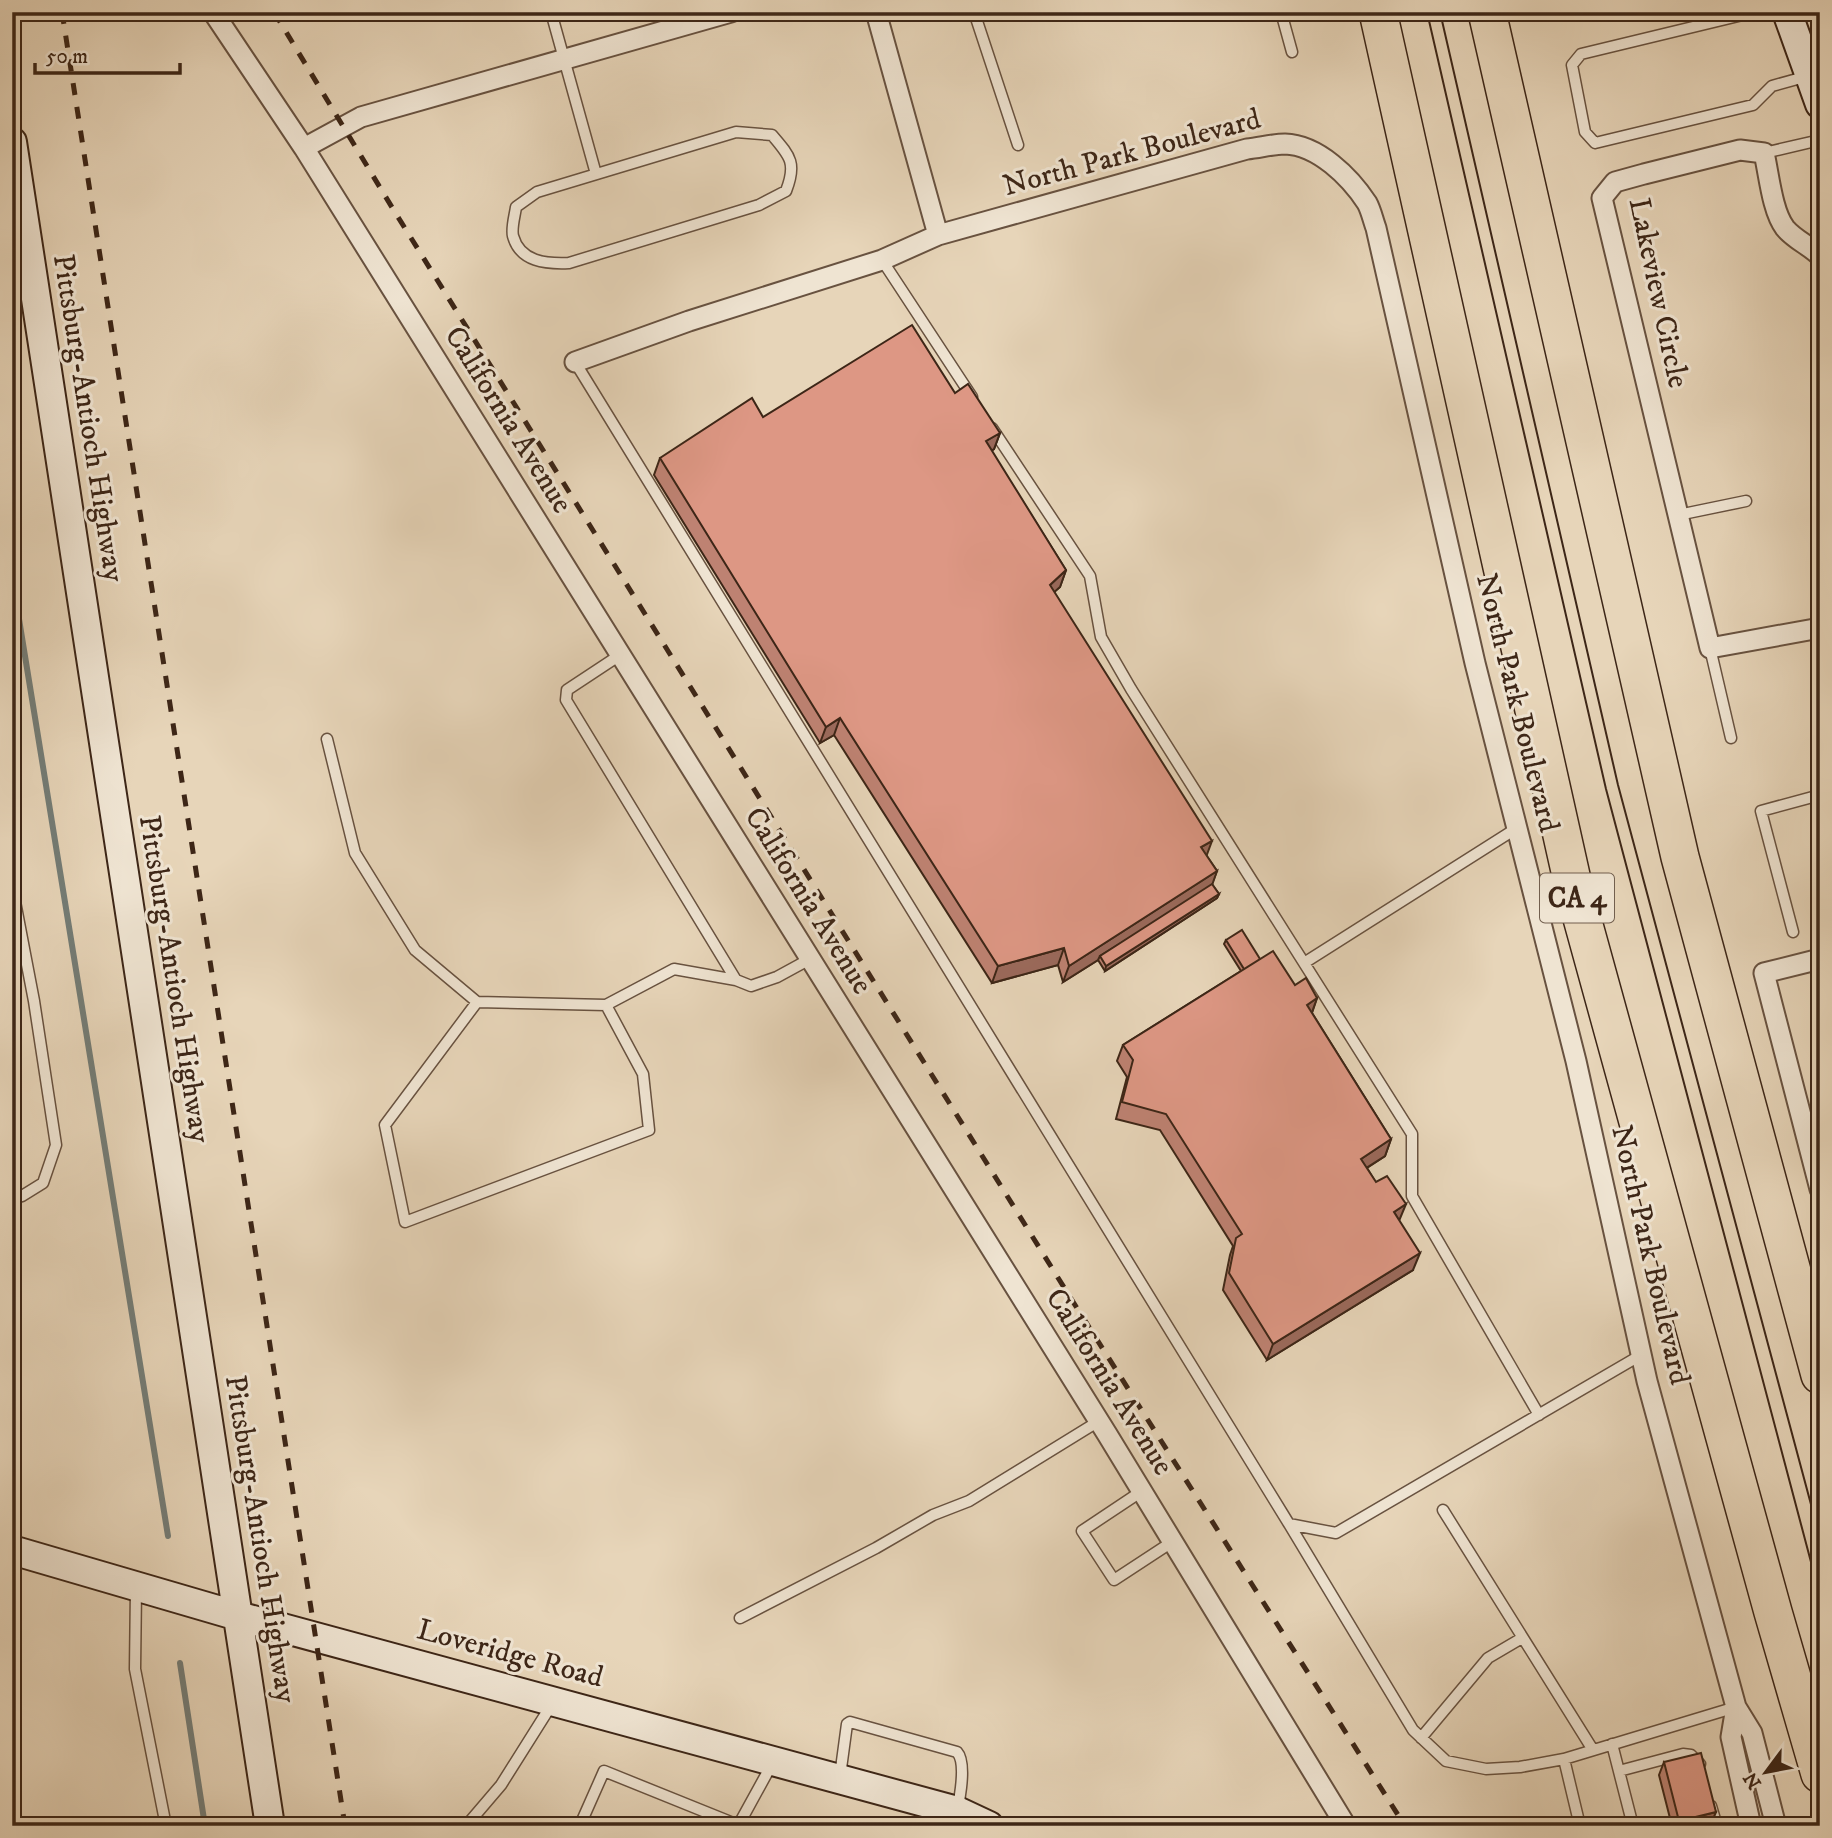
<svg xmlns="http://www.w3.org/2000/svg" width="1832" height="1838" font-family="'IM FELL DW Pica',serif">
<style>
.lines{fill:none;stroke-linecap:round;stroke-linejoin:round}
.stream{stroke:#747d77;stroke-width:6}
.lane-casing{stroke:#685240;stroke-width:13}
.street-casing{stroke:#685240;stroke-width:23}
.secondary-casing{stroke:#3d2617;stroke-width:32}
.highway-casing{stroke:#3d2617;stroke-width:40}
.lane{stroke:#efe4d2;stroke-width:10}
.street{stroke:#efe4d2;stroke-width:19}
.secondary{stroke:#efe4d2;stroke-width:28}
.highway{stroke:#e7d5b9;stroke-width:37}
.tram{stroke:#3d2617;stroke-width:2}
.rail{stroke:#3d2617;stroke-width:5;stroke-dasharray:12 12;stroke-linecap:butt}
.wall{fill:#be8272;stroke:#3d2617;stroke-width:2}
.shaded-wall{fill:#9b6a5c;stroke:#3d2617;stroke-width:2}
.building{fill:#dd9784;stroke:#3d2617;stroke-width:2}
.labels{text-anchor:middle;dominant-baseline:central;stroke-width:6;stroke-linejoin:round;paint-order:stroke}
.shield{fill:#efe4d2;stroke:#725f4f;stroke-width:2}
.shield-label{font-size:28px;font-weight:bold;fill:#3d2617}
.street-label{font-size:30px;fill:#3d2617;stroke:#efe4d2}
</style>
<rect width="100%" height="100%" fill="#e7d5b9"/>
<filter id="stains"><feTurbulence type="fractalNoise" baseFrequency=".00286" numOctaves="4"/><feColorMatrix values="0 0 0 0 .2 0 0 0 0 .09 0 0 0 0 .02 0 0 0 .5 -.17"/></filter>
<radialGradient id="worn" r=".72"><stop offset=".6" stop-color="#630" stop-opacity="0"/><stop offset="1" stop-color="#630" stop-opacity=".3"/></radialGradient>
<g class="lines">
<path class="stream" d="M12 576 168 1536
M180 1663 205 1826"/>
<g class="lane-casing">
<path id="lane" d="M551 12 596 174
M974 12 1018 145
M1281 12 1292 52
M1755 12 1581 54 1572 65 1585 132 1595 143 1753 105 1772 86 1808 76
M736 132 772 135C790 156 797 163 786 191L759 205 569 263C546 264 520 262 513 236 511 228 515 215 516 207L537 192Z
M1764 153 1820 140
M882 260 972 397
M575 362 1289 1524 1336 1533 1641 1355
M992 428 1090 576 1101 637 1131 689 1412 1134V1196L1539 1415
M1678 515 1746 501
M1710 648 1731 738
M620 655 567 690 566 700 736 980 751 986 777 977 810 959
M327 739 355 853 415 950 477 1002
M12 886 34 1001 56 1145 43 1183 22 1196 12 1199
M1793 932 1761 811 1820 795
M1304 963 1517 828
M606 1005 477 1002 385 1125 405 1222 649 1130 643 1074 606 1005 674 969 736 980
M1142 1491 1082 1531 1114 1580 1172 1542
M1443 1510 1593 1750
M1289 1524 1413 1730 1446 1761 1486 1769 1520 1767 1564 1759
M136 1588 135 1669 166 1826
M740 1618 876 1548 933 1515 969 1501 1099 1421
M1421 1738 1488 1658 1522 1638
M1612 1744 1633 1826
M1619 1771 1683 1754 1691 1755 1700 1764
M840 1776 847 1724 850 1722 957 1752C968 1764 958 1810 953 1826
M1711 1806 1717 1826
M581 1823 604 1771 738 1825
M466 1826 501 1785 552 1704
M738 1826 772 1764
M1580 1826 1564 1759 1736 1707"/>
</g>
<g class="street-casing">
<path id="street" d="M213 12 304 148 1107 1434 1346 1826
M876 12 938 235
M304 148 361 117 731 12
M1820 256C1809 245 1795 240 1785 228 1772 211 1769 174 1764 153L1740 150 1644 174 1615 182 1602 198 1710 648 1820 628
M575 362 689 321 882 260 938 235 1247 149C1259 148 1273 144 1285 144 1318 145 1350 177 1367 203 1371 210 1373 220 1376 228L1475 663 1576 1061 1647 1381 1736 1707 1752 1733 1776 1826
M1820 959 1764 973 1820 1189
M1736 1707 1731 1737 1751 1826"/>
</g>
<g class="secondary-casing">
<path id="secondary" d="M1787 12 1820 104
M12 142 270 1826
M12 1550 238 1616 957 1811 989 1826"/>
</g>
<g class="highway-casing">
<path id="highway" d="M1378 12 1574 889 1773 1612 1820 1774
M1487 12 1680 857 1820 1375"/>
</g>
<use href="#lane" class="lane"/>
<use href="#street" class="street"/>
<use href="#secondary" class="secondary"/>
<use href="#highway" class="highway"/>
<path class="tram" d="M1427 12 1606 789 1820 1596
M1440 12 1618 785 1820 1538"/>
<path class="rail" d="M62 12 345 1826
M274 12 393 209 1070 1297 1405 1826"/>
</g>
<path class="wall" d="M955 393 1000 433 994 449 991 451 1066 570 1060 587 1054 592 1206 855 1217 871 1212 884 1219 894 1217 898 1105 971 1098 960 1063 982 1058 965 992 983 834 735 820 743 654 475 660 458Z
M1226 940 1260 959 1295 985 1317 998 1312 1013 1391 1139 1385 1156 1367 1168 1399 1221 1413 1270 1267 1360 1223 1290 1230 1255 1233 1246 1160 1130 1116 1119 1127 1077 1117 1061 1123 1045 1241 971 1224 944Z
M1664 1762 1711 1824 1706 1826H1672L1659 1775Z"/>
<path class="shaded-wall" d="M1000 433 994 449 980 458 986 441Z
M1066 570 1060 587 1043 602 1050 585Z
M840 718 834 735 820 743 826 727Z
M1212 841 1206 857 1201 847Z
M1217 871 1211 888 1100 956 1098 960 1063 982 1069 966Z
M1219 894 1217 898 1105 971 1106 966Z
M1064 948 1058 965 992 983 998 966Z
M1317 998 1311 1015 1307 1005Z
M1391 1139 1385 1156 1355 1175 1361 1159Z
M1406 1204 1399 1221 1394 1212Z
M1420 1253 1413 1270 1267 1360 1273 1344Z
M1716 1812 1711 1824 1706 1826H1677L1679 1821Z"/>
<path class="building" d="M912 325 955 393 968 384 1000 433 986 441 1066 570 1050 585 1212 841 1201 847 1217 871 1069 966 1064 948 998 966 840 718 826 727 660 458 752 398 763 417Z
M1212 884 1219 894 1106 966 1100 956Z
M1242 930 1260 959 1244 969 1226 940Z
M1273 951 1295 985 1306 978 1317 998 1307 1005 1391 1139 1361 1159 1376 1182 1387 1176 1406 1204 1394 1212 1420 1253 1273 1344 1229 1273 1236 1238 1242 1234 1166 1114 1122 1102 1133 1060 1123 1045Z
M1701 1753 1716 1812 1679 1821 1664 1762Z"/>
<g class="labels">
<rect class="shield" x="1540" y="873.5" width="74" height="49" rx="5"/>
<g class="shield-label">
<text x="1577" y="898">CA 4</text>
</g>
<g class="street-label">
<text transform="translate(1132 153) rotate(-15)">North Park Boulevard</text>
<text transform="translate(1658 293) rotate(78)">Lakeview Circle</text>
<text transform="translate(88 418) rotate(81)">Pittsburg-Antioch Highway</text>
<text transform="translate(508 420) rotate(58)">California Avenue</text>
<text transform="translate(1517 703) rotate(76)">North Park Boulevard</text>
<text transform="translate(808 901) rotate(58)">California Avenue</text>
<text transform="translate(174 979) rotate(81)">Pittsburg-Antioch Highway</text>
<text transform="translate(1650 1255) rotate(77)">North Park Boulevard</text>
<text transform="translate(1109 1382) rotate(58)">California Avenue</text>
<text transform="translate(260 1539) rotate(81)">Pittsburg-Antioch Highway</text>
<text transform="translate(510 1654) rotate(15)">Loveridge Road</text>
</g>
</g>
<rect width="1832" height="1838" fill="none" stroke="#e7d5b9" stroke-width="42"/>
<rect x="14" y="14" width="1804" height="1810" fill="none" stroke="#3d2617" stroke-width="3.5"/>
<rect x="21" y="21" width="1790" height="1796" fill="none" stroke="#3d2617" stroke-width="2"/>
<g transform="translate(1766 1772) rotate(238)" stroke="#efe4d2" stroke-width="5" paint-order="stroke">
<path d="M0-5L12 26L0 18L-12 26Z" fill="#3d2617"/>
<text y="-10" font-size="19" font-weight="bold" text-anchor="middle" fill="#3d2617">N</text>
</g>
<path d="M35 63v10h145v-10" fill="none" stroke="#3d2617" stroke-width="3.5"/>
<text x="46" y="63" font-size="21" fill="#3d2617" stroke="#efe4d2" stroke-width="5" paint-order="stroke">50 m</text>
<rect width="100%" height="100%" filter="url(#stains)"/>
<rect width="100%" height="100%" fill="url(#worn)"/>
</svg>
